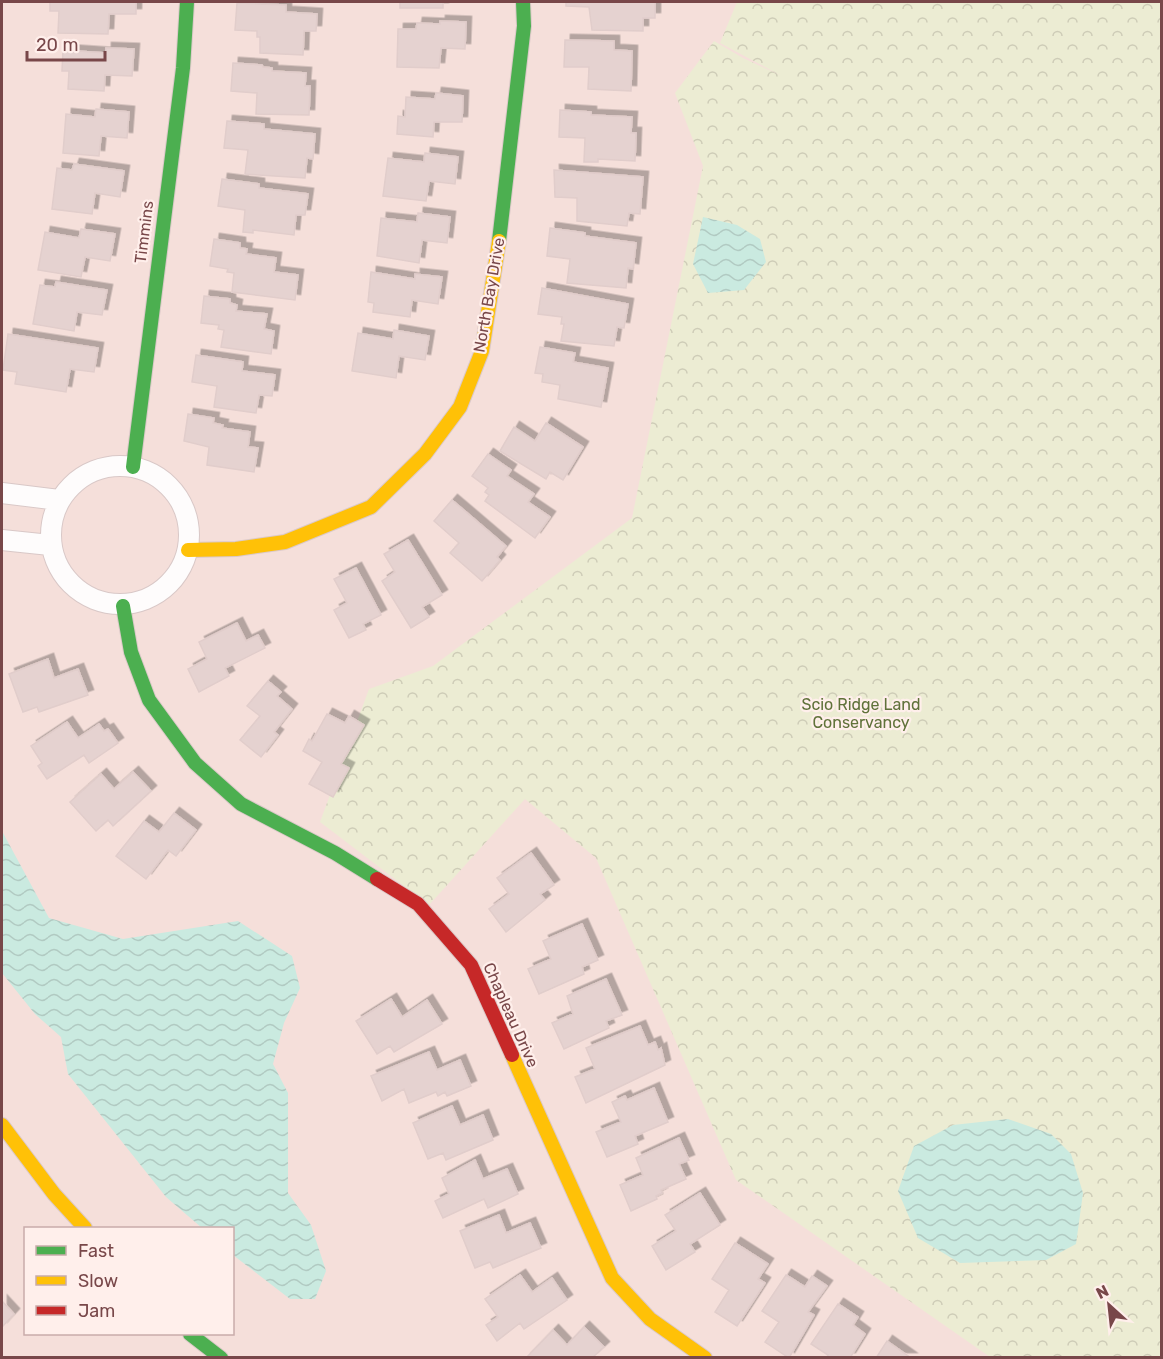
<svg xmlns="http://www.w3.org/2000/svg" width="1163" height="1359" font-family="Rubik,sans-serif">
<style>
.residential{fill:#f5dfda;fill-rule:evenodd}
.park{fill:url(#park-crowns)}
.water{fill:url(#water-waves)}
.building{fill:#e5d2d0;stroke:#e1cdcb;stroke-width:1.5;filter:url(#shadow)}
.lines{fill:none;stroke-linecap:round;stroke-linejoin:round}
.street-casing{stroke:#d9c8c7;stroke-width:22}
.fast-casing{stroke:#dbc9c8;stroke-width:16}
.slow-casing{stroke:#dbc9c8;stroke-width:16}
.jam-casing{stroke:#dbc9c8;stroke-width:16}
.street{stroke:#fefcfc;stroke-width:20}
.fast{stroke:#4caf50;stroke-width:14}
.slow{stroke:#ffc107;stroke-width:14}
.jam{stroke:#c62828;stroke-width:14}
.labels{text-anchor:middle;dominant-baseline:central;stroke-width:4.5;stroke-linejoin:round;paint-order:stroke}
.street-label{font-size:16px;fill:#784749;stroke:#ffefeb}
.park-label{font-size:16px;fill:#60723a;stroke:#ffefeb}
</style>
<defs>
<pattern id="park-crowns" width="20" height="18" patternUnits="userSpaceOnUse" patternTransform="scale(1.5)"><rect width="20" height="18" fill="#ececd3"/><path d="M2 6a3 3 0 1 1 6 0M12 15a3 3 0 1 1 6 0" fill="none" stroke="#ceccb7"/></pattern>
<pattern id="water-waves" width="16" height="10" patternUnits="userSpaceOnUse" patternTransform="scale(1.5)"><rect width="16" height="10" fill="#caeae0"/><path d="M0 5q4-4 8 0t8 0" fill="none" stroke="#b1cac2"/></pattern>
<filter id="shadow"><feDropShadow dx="5.5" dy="-5.5" stdDeviation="0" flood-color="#0004"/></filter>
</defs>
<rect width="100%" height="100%" fill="#f8ece9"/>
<path class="residential" d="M2 2H854L1161 1357 2 1358ZM26 1228H232V1334H26Z"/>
<path class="park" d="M737 2H1161V1357H990L736 1180 596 858 525 799 429 905 320 822 369 689 433 666 632 518 703 166 675 93 714 41 743 58 780 75 720 43Z"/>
<path class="water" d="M703 217 737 225 760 239 766 262 744 290 708 293 693 264Z
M2 831 49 918 123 939 238 921 292 956 300 988 284 1023 273 1064 288 1093V1193L311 1225 326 1271 315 1299H290L233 1255 232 1228H202L166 1197 68 1074 61 1037 35 1014 2 973Z
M1008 1119 1051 1134 1071 1154 1083 1193 1076 1244 1046 1260 960 1263 918 1238 898 1191 914 1146 953 1125Z"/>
<path class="building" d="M50 2H136V14H109L108 34 58 33 59 11H50Z
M400 2H443V8H400Z
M566 2H655V18H643V31L592 30 589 7 566 6Z
M237 3 286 5V12L317 14 316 31H304L303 55 260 53V37H257V31L235 30Z
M440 21 466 22 465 49 441 48 439 68 397 67 398 29H416L417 23 440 24Z
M565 40 614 41V50L632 51 631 91 588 89 589 67H564Z
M106 48 134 49 132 76 105 75 104 91 68 89 69 71H62L63 50 106 53Z
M233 63 262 65 263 67 272 68V71L306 73 305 86H310L309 115 256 114 257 93 231 91Z
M436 93 463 96 462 122H434L433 137 397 134 398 116 405 117 406 97 435 99Z
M96 109 129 112 127 138 101 136 99 156 63 153 66 114 95 117Z
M560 110 591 112V115L632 117 631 133H636L635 161 598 159V162H584L585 138 559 137Z
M227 121 264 124V129L315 134 313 159 307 158 305 178 245 174 248 150 224 148Z
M425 153 458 157 455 184 429 181 426 201 383 196 388 158 424 162Z
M74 164 124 171 120 197 95 193 92 214 52 209 57 168 72 170Z
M554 170 643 177 640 214 629 213 627 226 577 221V198L555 197Z
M222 179 259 184V188L308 194 305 215H296L294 235 253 230V233L243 232 245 210 218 206Z
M418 213 450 217 447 243 422 240 419 263 377 256 381 218 417 222Z
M550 228 585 233V236L636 243 633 269 628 268 626 288 567 283 570 259 547 256Z
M81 229 115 234 110 261 85 257 81 277 38 270 45 232 79 238Z
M214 239 240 243V248L247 249 246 254 276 258 274 272 298 275 295 300 232 292 234 273 227 272 228 269 210 266Z
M371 272 415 279V274L442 277 438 304 412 300 410 317 373 312 374 303 368 302Z
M56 282 107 290 102 315 77 312 74 331 33 324 40 285 55 287Z
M542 288 628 304 624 328 617 327 614 346 561 341 564 324H561L562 317 538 314Z
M204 296 230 299V303L237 305 236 311 267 314 264 329 274 331 271 354 221 347 224 330 218 329 219 325 201 323Z
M394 330 429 336 425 360 399 356 396 378 352 371 358 333 393 339Z
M8 334 98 348 94 372 70 369 66 392 15 384 17 372 3 370Z
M540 347 575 353 573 362 608 368 601 407 558 399 560 385 542 382 543 374 535 373Z
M196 355 243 362 242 371 275 375 272 396 259 395 256 413 214 407 217 386 192 382Z
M188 414 214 418 213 423 223 425 222 428 250 432 248 447 258 448 254 472 207 465 209 447 184 441Z
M546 423 583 447 563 480 550 472 546 479 500 451 514 427 535 441Z
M488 454 511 470 507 476 534 494 528 502 550 517 535 538 485 501 489 495 485 492 488 488 472 476Z
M452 500 506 546 497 557 500 560 482 581 450 553 459 543 434 521Z
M408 540 442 595 422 607 429 617 411 628 382 581 395 572 384 554Z
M356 568 381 615 363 624 366 630 349 638 334 610 347 603 334 579Z
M237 623 246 641 258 635 265 648 225 668 229 676 199 692 188 669 207 659 199 642Z
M48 659 54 678 78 669 88 695 39 712 37 707 23 712 9 674Z
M268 681 281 692 277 696 292 709 274 732 278 735 261 757 240 740 260 716 247 706Z
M327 714 345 723 349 716 364 725 341 764 349 768 333 797 309 784 322 762 303 751 309 739 312 741Z
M67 722 78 738 99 724 104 731 108 729 118 743 89 763 84 755 47 779 38 766 42 763 31 746Z
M133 772 151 791 113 826 108 820 96 831 70 802 101 774 114 789Z
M174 813 196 830 176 856 168 850 146 879 116 856 144 821 159 832Z
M531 853 554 885 540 894 545 900 506 932 489 909 509 894 497 878Z
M582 924 598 960 582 967 584 974 539 994 528 969 551 959 543 941Z
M606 979 622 1015 606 1021 609 1028 564 1049 552 1023 573 1014 567 996Z
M391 999 402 1017 427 1000 442 1024 394 1052 390 1046 377 1054 356 1021Z
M640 1026 648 1045 655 1042 658 1050 661 1048 665 1065 586 1103 575 1077 595 1069 586 1048Z
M429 1052 437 1070 460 1060 471 1086 447 1096 445 1092 438 1096 436 1092 409 1103 404 1089 382 1101 371 1076Z
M654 1088 668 1122 635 1136 638 1144 607 1157 596 1132 621 1122 612 1102 625 1096 627 1100Z
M452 1106 460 1125 483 1115 493 1140 446 1160 443 1153 428 1159 413 1123Z
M679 1138 689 1160 679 1164 686 1179 661 1190 662 1193 656 1196 657 1199 631 1211 620 1185 643 1175 636 1158Z
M475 1160 483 1179 507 1169 518 1194 488 1208 484 1199 443 1218 435 1201 449 1194 442 1178Z
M700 1193 720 1225 690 1244 695 1252 666 1270 652 1246 676 1231 665 1215Z
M499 1215 506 1233 530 1223 541 1248 493 1268 490 1262 475 1268 460 1231Z
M735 1243 768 1264 758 1279 765 1283 737 1326 715 1312 729 1290 712 1279Z
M520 1275 532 1292 552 1278 567 1300 524 1329 520 1323 497 1341 486 1325 498 1317 485 1299Z
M786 1275 805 1287 812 1276 827 1286 808 1312 814 1315 789 1358 765 1342 779 1322 762 1311Z
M2 1301 14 1314 2 1327Z
M838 1304 858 1317 853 1325 865 1334 850 1358H826L828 1355 811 1344Z
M584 1327 604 1347 592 1358H526L553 1330 567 1345Z
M887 1341 911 1358H876Z"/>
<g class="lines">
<g class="street-casing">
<path id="street" d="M51 535a69 69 0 1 1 138 0a69 69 0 1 1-138 0Z
M2 493 59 500
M2 540 50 545"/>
</g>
<g class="fast-casing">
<path id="fast" d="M499 241 524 26 523 2
M133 467 183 68 187 2
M123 606 131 652 149 700 195 763 241 804 335 853 377 879
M190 1334 221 1358"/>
</g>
<g class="slow-casing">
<path id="slow" d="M188 550 236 549 285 542 371 507 425 454 460 407 482 351 499 241
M512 1055 612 1278 650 1319 705 1358
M2 1125 54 1194 85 1228"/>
</g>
<g class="jam-casing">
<path id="jam" d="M377 879 418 904 471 965 512 1055"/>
</g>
<use href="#street" class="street"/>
<use href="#fast" class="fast"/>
<use href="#slow" class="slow"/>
<use href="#jam" class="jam"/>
</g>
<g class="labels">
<g class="street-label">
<text transform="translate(144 232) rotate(-83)">Timmins</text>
<text transform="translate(489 295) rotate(-80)">North Bay Drive</text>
<text transform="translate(511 1015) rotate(66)">Chapleau Drive</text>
</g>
<g class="park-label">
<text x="861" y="704">Scio Ridge Land<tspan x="861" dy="18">Conservancy</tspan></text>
</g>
</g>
<rect width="1163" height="1359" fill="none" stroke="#784749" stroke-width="6"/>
<rect x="24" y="1227" width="210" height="108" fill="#ffefeb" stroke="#c9acaa" stroke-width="1.5"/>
<rect x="36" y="1246" width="30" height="9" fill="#4caf50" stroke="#c9acaa" stroke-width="1.5"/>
<text x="78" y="1257" font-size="18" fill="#784749">Fast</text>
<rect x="36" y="1276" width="30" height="9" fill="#ffc107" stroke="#c9acaa" stroke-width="1.5"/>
<text x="78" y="1287" font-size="18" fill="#784749">Slow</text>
<rect x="36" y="1306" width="30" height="9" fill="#c62828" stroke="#c9acaa" stroke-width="1.5"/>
<text x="78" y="1317" font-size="18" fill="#784749">Jam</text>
<g transform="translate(1109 1305) rotate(333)" stroke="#ffefeb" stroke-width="4.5" paint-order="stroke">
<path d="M0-4.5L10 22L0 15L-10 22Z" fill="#784749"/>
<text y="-9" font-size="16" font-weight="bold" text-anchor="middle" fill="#784749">N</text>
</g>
<path d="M27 51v9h78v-9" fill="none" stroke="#784749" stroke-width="3"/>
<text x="36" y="51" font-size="18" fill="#784749" stroke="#ffefeb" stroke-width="4.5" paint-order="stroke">20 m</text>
</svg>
